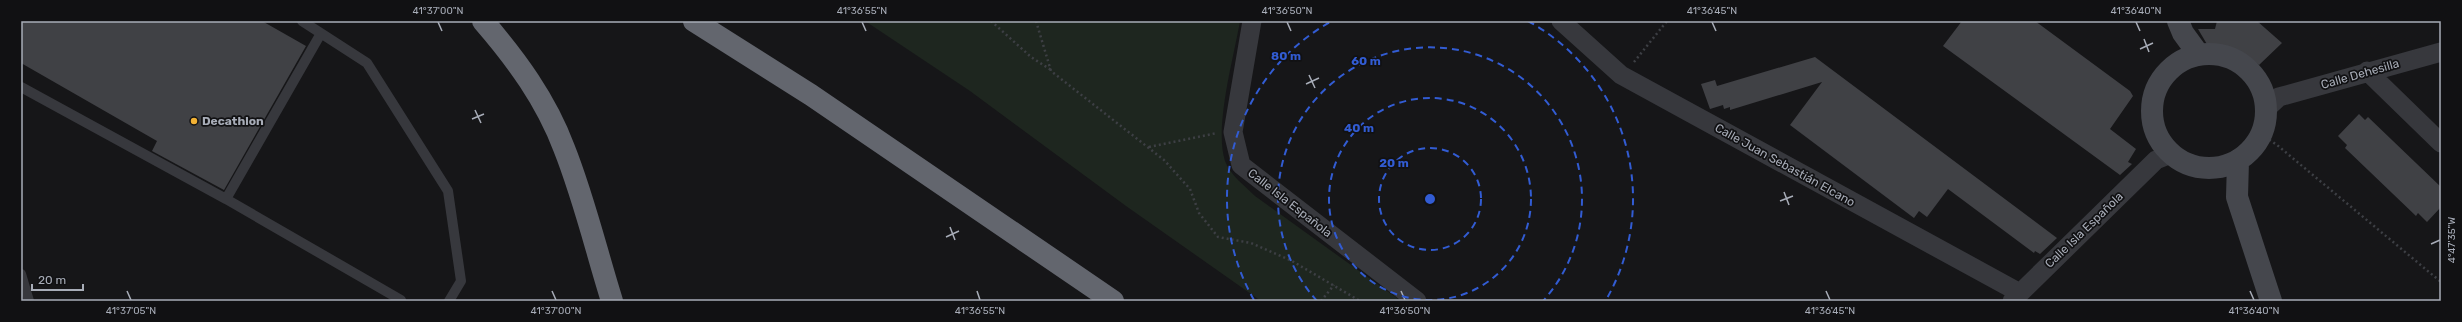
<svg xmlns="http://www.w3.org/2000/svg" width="2462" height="322" font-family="Rubik,sans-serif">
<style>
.green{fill:#1e261f}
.building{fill:#404145}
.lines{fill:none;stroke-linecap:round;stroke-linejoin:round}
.path{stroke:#3d3f44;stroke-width:2.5;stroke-dasharray:2 3;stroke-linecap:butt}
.lane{stroke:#37383d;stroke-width:10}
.street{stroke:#37383d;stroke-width:19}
.secondary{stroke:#45474d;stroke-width:22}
.highway{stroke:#63666e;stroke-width:22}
.ticks{fill:none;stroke:#a8adb8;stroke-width:1.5}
.ring{fill:none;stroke:#325cd3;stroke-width:2;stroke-dasharray:7 5}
.poi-dot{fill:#f2b134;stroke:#111113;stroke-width:1.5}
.labels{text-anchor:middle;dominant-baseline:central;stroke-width:3.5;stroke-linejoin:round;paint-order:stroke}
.street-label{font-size:12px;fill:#a8adb8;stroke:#111113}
.poi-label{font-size:12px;font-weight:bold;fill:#a8adb8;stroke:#111113;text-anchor:start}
.centre{fill:#325cd3;stroke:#111113;stroke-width:2}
.ring-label{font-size:12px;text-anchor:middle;font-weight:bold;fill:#325cd3;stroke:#111113;stroke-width:3.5;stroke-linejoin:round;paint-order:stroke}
.neatline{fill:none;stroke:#a8adb8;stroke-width:1.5}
.ticks-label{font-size:10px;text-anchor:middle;fill:#a8adb8}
</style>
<rect width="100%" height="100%" fill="#161618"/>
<path class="green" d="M865 21H1240C1234 57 1214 127 1225 161 1230 175 1244 185 1255 196L1401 301H1261L1126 206 970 91Z"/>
<path class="building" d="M21 21H262L306 46 224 190 152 151 157 141 21 63Z
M1962 21H2035L2130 91 2133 96 2110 129 2136 149 2128 162 2132 164 2120 175 1943 46Z
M2217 21H2257L2282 43 2259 65 2250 58 2234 50 2208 46 2198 29H2215Z
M1815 57 1831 69 2057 238 2040 254 2035 251 2034 253 1948 189 1927 217 1919 211 1914 218 1790 125 1822 82 1730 110V107L1724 109 1723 105 1710 109 1701 84 1715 80 1717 86Z
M2359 114 2365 120 2368 117 2441 187V207L2427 222 2418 213 2416 216 2345 148 2347 145 2338 136Z"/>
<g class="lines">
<path class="path" d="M991 21 1031 57 1051 70
M1036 21 1051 71 1164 160 1190 189 1199 213 1218 237 1251 243 1292 261 1360 301
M1634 62 1667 21
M2261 134 2277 145 2441 282
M1149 147 1217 133
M1321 301 1334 285"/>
<path class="lane" d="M302 21 367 63 448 191 461 281 449 301
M21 87 226 199 320 35
M226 199 401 300
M21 274 29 301"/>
<path class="street" d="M1252 21 1233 132 1241 165 1417 301
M1561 21 1621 75 2020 293
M2367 71 2441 143
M2265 110 2279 97 2441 52
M2012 301 2156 160 2171 154"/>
<path class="secondary" d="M2178 21 2183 33 2199 55
M2152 111a57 57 0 1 1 114 0a57 57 0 1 1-114 0Z
M2238 161 2237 197 2271 301"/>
<path class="highway" d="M483 21C516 59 546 100 564 148 584 198 596 250 612 301
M694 21 811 95 1113 301"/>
</g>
<path class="ticks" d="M438 22 442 31M862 22 866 31M1287 22 1291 31M1712 22 1716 31M2136 22 2140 31M2144 39 2149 52M2140 49 2153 43M1309 75 1315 88M1306 84 1319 78M475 110 481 123M472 119 484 114M1784 192 1789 205M1780 201 1793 196M950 227 955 240M946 237 959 231M2431 244 2440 240M127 291 131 300M552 291 556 300M977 291 980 300M1401 291 1405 300M1826 291 1830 300M2250 291 2254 300"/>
<g class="ring">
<circle cx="1430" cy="199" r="51"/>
<circle cx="1430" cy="199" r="101"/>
<path d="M1317 301A152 152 0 1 1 1543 301"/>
<path d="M1254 300A203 203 0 0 1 1332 21M1528 21A203 203 0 0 1 1606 300"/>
</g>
<circle class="poi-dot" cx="194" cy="121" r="4"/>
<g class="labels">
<g class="street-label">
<text transform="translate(2360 74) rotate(-16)">Calle Dehesilla</text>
<text transform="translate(1785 165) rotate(29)">Calle Juan Sebastián Elcano</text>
<text transform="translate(1290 203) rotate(38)">Calle Isla Española</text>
<text transform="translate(2084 230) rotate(-44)">Calle Isla Española</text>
</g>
<g class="poi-label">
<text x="202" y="121">Decathlon</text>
</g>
</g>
<circle cx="1430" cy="199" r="6" class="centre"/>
<g class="ring-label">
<text x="1286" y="60">80 m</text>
<text x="1366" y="65">60 m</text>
<text x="1359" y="132">40 m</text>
<text x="1394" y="167">20 m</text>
</g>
<rect width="2462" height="322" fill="none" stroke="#111113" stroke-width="44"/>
<path d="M32 284v6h51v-6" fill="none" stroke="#a8adb8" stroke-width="2"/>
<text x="38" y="284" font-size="12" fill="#a8adb8" stroke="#111113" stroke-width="3" paint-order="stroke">20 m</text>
<rect x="22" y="22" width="2418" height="278" class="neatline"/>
<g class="ticks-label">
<text x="438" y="14">41°37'00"N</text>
<text x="862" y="14">41°36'55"N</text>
<text x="1287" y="14">41°36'50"N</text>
<text x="1712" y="14">41°36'45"N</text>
<text x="2136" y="14">41°36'40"N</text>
<text transform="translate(2451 240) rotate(-90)" y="4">4°47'35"W</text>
<text x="131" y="314">41°37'05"N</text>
<text x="556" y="314">41°37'00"N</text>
<text x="980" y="314">41°36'55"N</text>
<text x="1405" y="314">41°36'50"N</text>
<text x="1830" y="314">41°36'45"N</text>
<text x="2254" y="314">41°36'40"N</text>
</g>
</svg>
